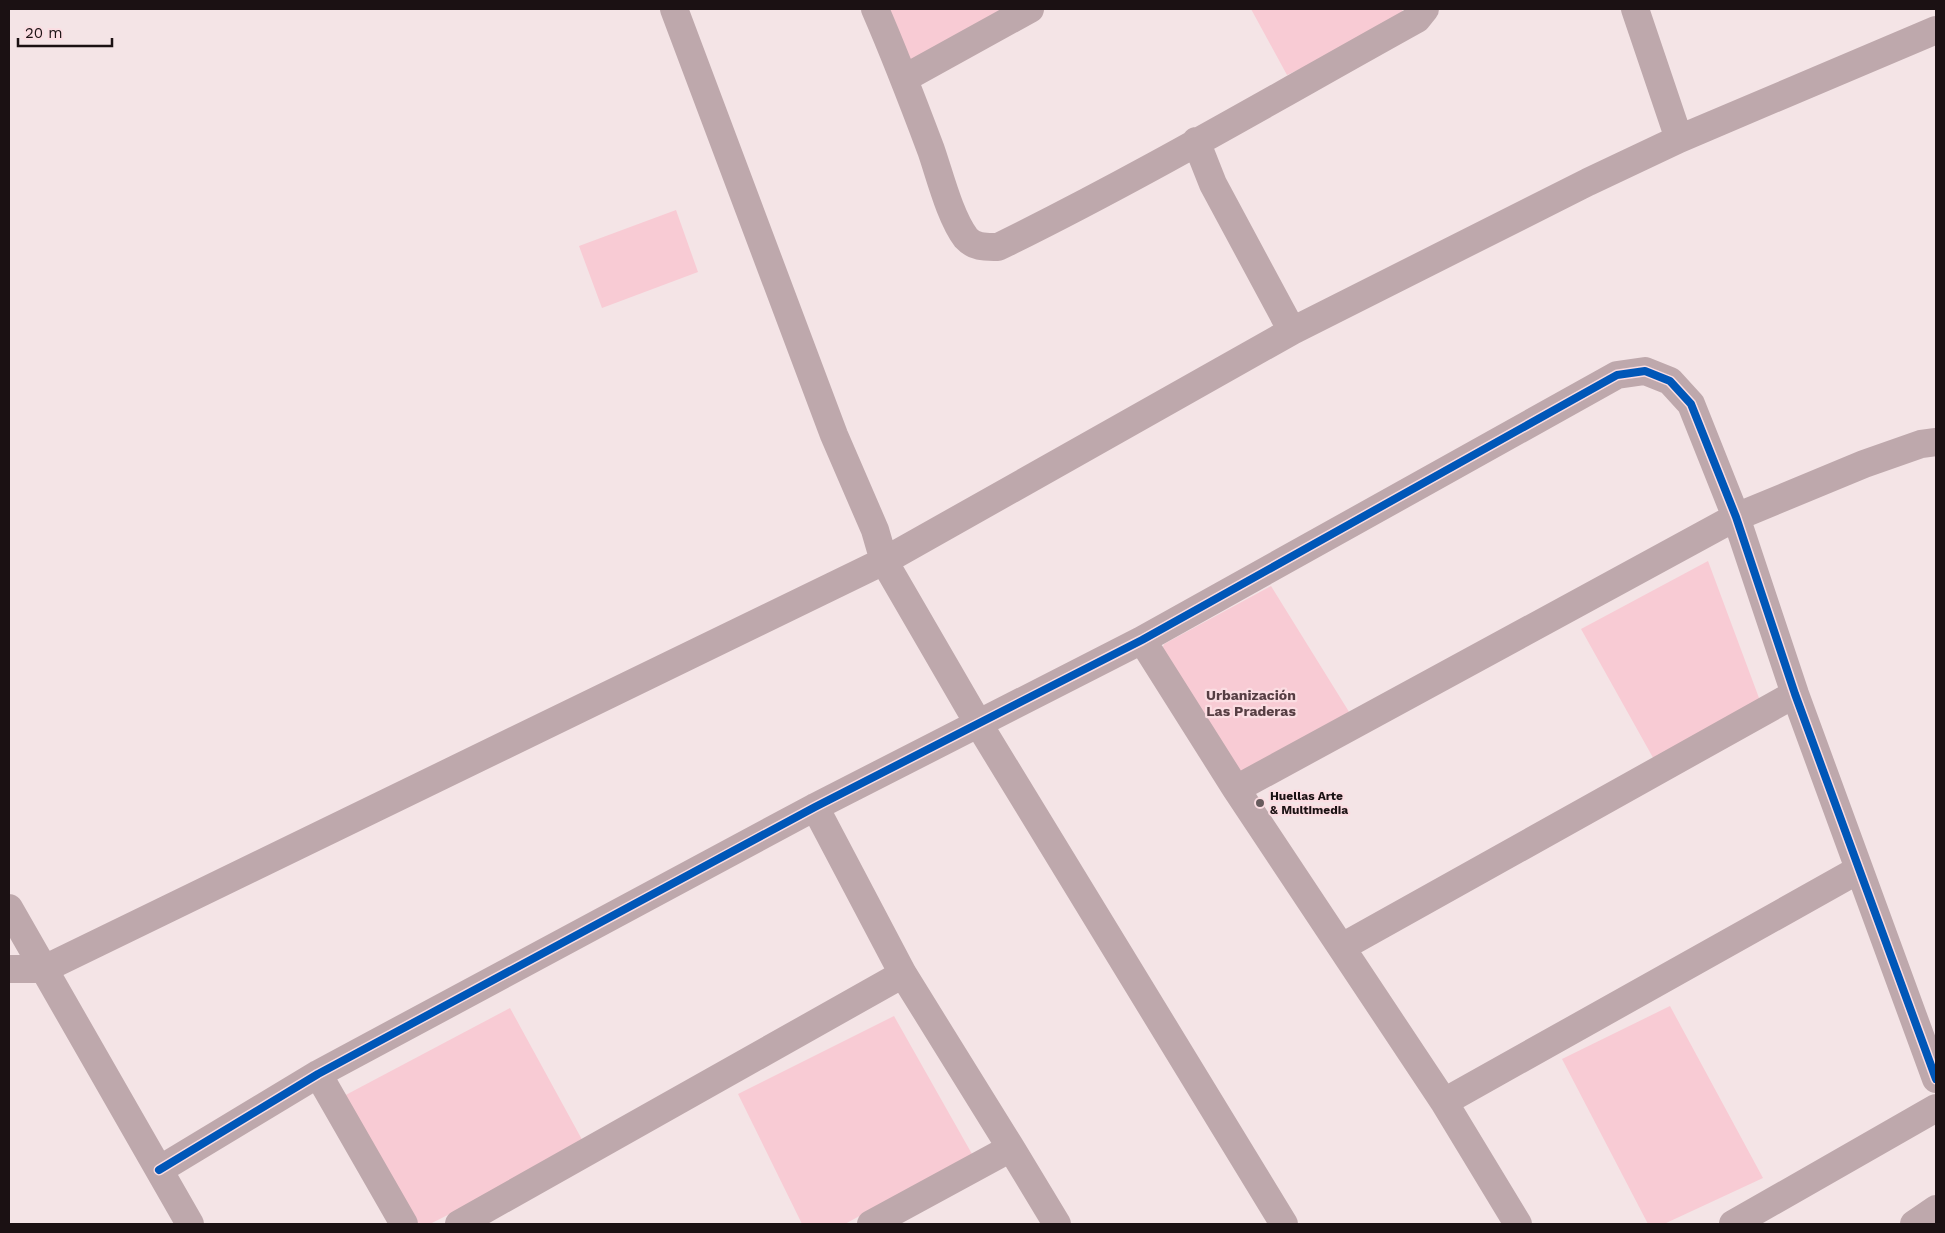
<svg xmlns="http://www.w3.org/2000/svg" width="1945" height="1233" font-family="'Work Sans',sans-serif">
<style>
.green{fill:#f8cbd4}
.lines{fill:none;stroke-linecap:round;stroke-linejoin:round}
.minor{stroke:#bea8ac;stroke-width:28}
.major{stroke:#bea8ac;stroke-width:28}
.cycleway-casing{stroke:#fbdde2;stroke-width:11}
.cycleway{stroke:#0057b8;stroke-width:8}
.poi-dot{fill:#675b5d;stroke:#fbdde2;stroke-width:2}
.labels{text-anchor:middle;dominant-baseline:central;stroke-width:4.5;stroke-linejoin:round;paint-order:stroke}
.poi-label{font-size:12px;font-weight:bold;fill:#1b1113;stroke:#fbdde2;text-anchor:start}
.neighbourhood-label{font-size:14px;font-weight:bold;fill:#563e43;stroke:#fbdde2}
</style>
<rect width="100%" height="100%" fill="#f4e4e6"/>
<path class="green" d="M879 9H1012L913 63 897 56Z
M1251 9H1403L1396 25 1287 75Z
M676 210 698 272 602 308 579 246Z
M1708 561 1762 706 1656 763 1581 629Z
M1271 586 1351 715 1245 773 1233 769 1160 654 1164 644Z
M1670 1006 1763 1178 1664 1224H1648L1562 1059Z
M510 1008 585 1145 430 1224H413L340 1098Z
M894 1016 972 1154 845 1224H802L738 1094Z"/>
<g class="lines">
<path class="minor" d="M674 9 834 435 875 530 884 561 978 723 1284 1224
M875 9C895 55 913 102 931 150 940 176 950 217 966 238 975 248 986 247 998 247 1141 177 1278 96 1417 19L1425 9
M1635 9 1679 139
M905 78 1030 9
M1196 141 1213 184 1292 331
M1142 640 1236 789 1444 1102 1518 1224
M1236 789 1736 517 1864 464 1921 444 1936 442
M815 807 903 974 1011 1148 1057 1224
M9 908 190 1224
M1342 947 1795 694
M9 969H44L884 561 1292 331 1588 182 1679 139 1936 30
M318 1074 404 1224
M1444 1102 1858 870
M159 1170 318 1074 815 807 1142 640 1617 375 1645 371 1670 381 1691 404 1736 517 1795 694 1936 1079
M459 1224 903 974
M871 1224 1011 1148
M1914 1224 1936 1209"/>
<path class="major" d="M1733 1224 1936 1108"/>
<g class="cycleway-casing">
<path id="cycleway" d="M159 1170 318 1074 815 807 1142 640 1617 375 1645 371 1670 381 1691 404 1736 517 1795 694 1936 1079"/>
</g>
<use href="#cycleway" class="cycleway"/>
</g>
<circle class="poi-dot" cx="1260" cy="803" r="5"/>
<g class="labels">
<g class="poi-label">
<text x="1270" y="796">Huellas Arte<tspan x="1270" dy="14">&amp; Multimedia</tspan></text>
</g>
<g class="neighbourhood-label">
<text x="1251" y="695">Urbanización<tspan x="1251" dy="16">Las Praderas</tspan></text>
</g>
</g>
<rect width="1945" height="1233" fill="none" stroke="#1b1113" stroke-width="20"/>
<path d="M18 38v8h94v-8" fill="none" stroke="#1b1113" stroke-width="2.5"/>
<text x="25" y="38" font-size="15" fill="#1b1113" stroke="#fbdde2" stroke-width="4" paint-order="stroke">20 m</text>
</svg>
